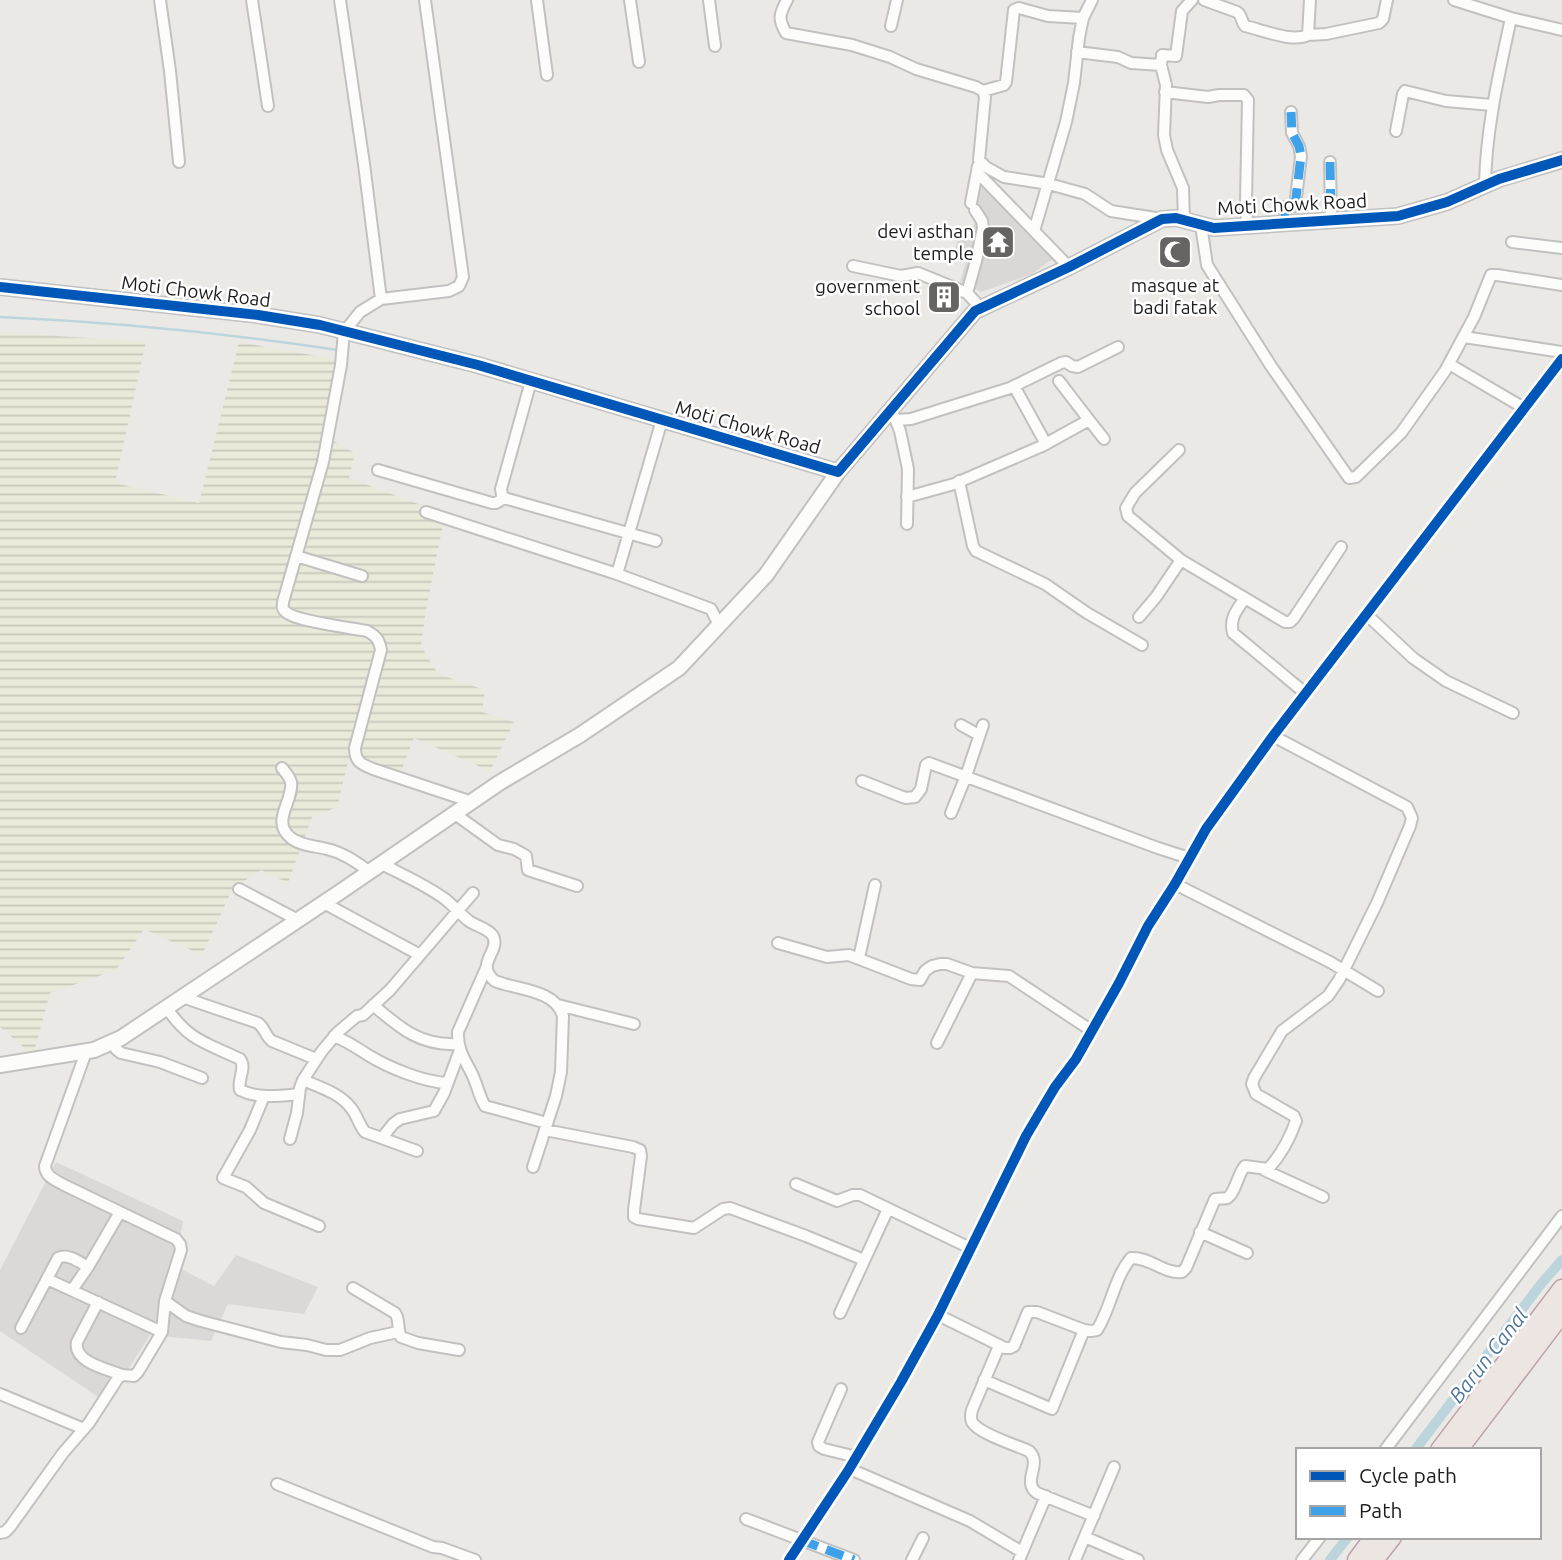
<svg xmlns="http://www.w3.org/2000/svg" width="1562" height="1560" font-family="Ubuntu,sans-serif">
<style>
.residential{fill:#dad9d7}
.religious{fill:#d9d8d7}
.farmland{fill:url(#farmland-rules)}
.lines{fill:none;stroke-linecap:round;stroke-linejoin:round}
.stream{stroke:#bcd5dc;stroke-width:2.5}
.canal{stroke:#bcd5dc;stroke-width:10}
.minor-casing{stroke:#c2c1c0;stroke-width:14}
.tertiary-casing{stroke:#c2c1c0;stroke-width:18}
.trunk-casing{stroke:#bda0a8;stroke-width:21}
.minor{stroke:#fcfcfb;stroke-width:10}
.tertiary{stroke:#fcfcfb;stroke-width:14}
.trunk{stroke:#ece5e2;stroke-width:18}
.quiet{stroke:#3da2ea;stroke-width:9;stroke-dasharray:18 9;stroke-linecap:butt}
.cycleway-casing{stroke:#fff;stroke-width:15}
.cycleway{stroke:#0057b8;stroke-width:10}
.labels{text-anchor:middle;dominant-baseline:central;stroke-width:5;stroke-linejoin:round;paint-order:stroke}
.street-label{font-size:19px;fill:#1d1d1d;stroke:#fff}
.poi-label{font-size:19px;fill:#1d1d1d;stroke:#fff;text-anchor:end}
.water-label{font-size:21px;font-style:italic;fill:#50769c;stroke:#fff}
</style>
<defs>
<pattern id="farmland-rules" width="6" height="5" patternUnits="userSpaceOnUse" patternTransform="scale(1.75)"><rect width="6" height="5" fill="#e9eada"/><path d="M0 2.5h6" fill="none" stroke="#c7c8bb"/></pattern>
</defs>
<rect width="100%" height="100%" fill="#ebe9e6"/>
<path class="residential" d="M56 1162 183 1221 175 1266 214 1286 236 1255 318 1287 304 1314 228 1304 211 1341 150 1335 107 1403 0 1331V1270Z"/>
<path class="religious" d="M979 184 1054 258 1032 274 981 292 960 282 966 262 954 254 960 230 974 226Z"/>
<path class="farmland" d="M0 332 146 342 115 483 199 503 239 342 345 361 332 440 355 453 349 478 445 514 426 610 421 646 438 674 485 690 482 712 514 722 490 771 414 738 400 774 349 758 337 807 312 817 288 883 261 870 233 888 202 955 144 929 116 970 50 993 33 1055 0 1027Z"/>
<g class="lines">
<path class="stream" d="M0 317C114 322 225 333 338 350"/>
<path class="canal" d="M1415 1450 1541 1284 1562 1260
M1330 1560 1348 1537"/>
<g class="minor-casing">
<path id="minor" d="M160 0 170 71 179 162
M252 0 268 106
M340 0 364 164 381 299
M425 0 463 277 459 286 449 291 381 299 360 312 344 332 341 365 323 462 283 602C283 607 281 608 286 612 295 621 351 628 367 631 376 636 379 639 381 650L355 748C355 762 361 764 373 769L472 802
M537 0 547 75
M630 0 639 62
M709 0 715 46
M787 0C779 15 778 19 786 33L852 45 890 57 916 69 976 87 983 91 985 97 979 160 986 167 1004 177 1049 184 1085 194 1111 211 1162 219
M1204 0 1237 12C1242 15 1241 21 1245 26 1263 30 1292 43 1308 35L1310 0
M1454 0 1511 18 1562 30
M891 26 897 0
M1308 35 1326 34 1379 23 1383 19 1387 0
M1077 52 1118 57 1131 63 1161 65
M983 91 1004 85 1006 82 1014 10 1019 8 1048 16 1083 18
M1165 92 1208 97 1219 95H1244L1248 100 1246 201 1247 226
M1396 131 1403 94 1405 91 1446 101 1492 105
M1330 162 1331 220
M977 172 1069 267
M1485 185C1486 128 1499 74 1511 18
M971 203 978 166
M1184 220 1183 188 1167 150 1164 135 1166 85 1161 65 1162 55 1176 56 1182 11 1192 0
M1285 224V207L1295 206 1301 156 1299 146 1292 133 1291 112
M1201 225 1207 265 1271 366 1349 478 1356 477 1401 433 1445 371 1474 317 1491 275H1497L1562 285
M1034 231 1066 122 1074 83 1079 38 1083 18 1092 0
M1512 242 1562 248
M853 266 901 276 918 273 967 293 981 308
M967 293 976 261 983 228 982 221 975 210
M1464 337 1562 352
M1449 364 1524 408
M531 381 501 489 502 495 504 498 656 541
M1014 386 1046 444
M894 416 900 431 908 469 907 524
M662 420 617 574 711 609 719 625
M897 420 911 419 1010 388 1061 363 1066 362 1072 366 1078 367 1118 347
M1089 420 1104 439
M378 470 492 503H496L504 498
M959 481 973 546 976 551 1045 584 1087 613 1142 645
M907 497 954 484 1042 446 1089 420 1059 381
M426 512 617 574
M296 556 362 576
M1181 560 1285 622H1290L1294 618 1341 547
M1245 598C1237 610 1229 618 1233 633L1305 693
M1366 614 1413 658 1446 681 1513 713
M1139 617 1156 597 1181 560 1128 516 1126 508 1135 493 1179 450
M961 725 979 735
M282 768C285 772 290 777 291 782 294 801 270 821 291 838 301 846 315 846 327 849 344 853 356 862 370 872
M862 781 900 796 906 798 915 797 921 789 926 765 929 763 1158 848 1189 858
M951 813 966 776 983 725
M455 814 498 845 514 849 523 854 526 856 528 870 577 886
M382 864C403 875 426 885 445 899 454 906 461 915 469 921 476 926 489 929 493 936 501 951 474 964 495 981 517 990 555 989 563 1016L561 1072 556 1096 533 1167
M1175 884 1330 962 1378 991
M239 889 298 920
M324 903 420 955
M778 943 827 957 849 955 911 979 920 980 925 971 932 966 940 964H947L972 973 1009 976 1092 1031
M859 958 875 885
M487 966 458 1032C457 1049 465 1060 472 1074 477 1084 479 1096 485 1106L547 1123
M182 997 258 1023C265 1028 265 1036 272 1041L316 1059
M373 1005C400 1028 420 1046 458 1044
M558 1005 634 1024
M166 1007C190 1042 205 1042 240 1059 247 1068 237 1079 240 1090 258 1099 279 1096 299 1094
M334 1036C347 1041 357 1048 368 1055 389 1068 424 1082 447 1083
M112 1042 116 1049 121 1053 160 1062 202 1078
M937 1043 972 973
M303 1080C319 1087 340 1093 351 1108 357 1115 359 1125 365 1132L417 1151
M264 1096 250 1130 223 1178 246 1187 264 1203 319 1226
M545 1130 633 1147 640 1150 641 1156 634 1210V1217L638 1219 694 1228 723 1209 730 1208 806 1236 864 1260
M382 1138 393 1124 400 1119 434 1111 444 1093 460 1050
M290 1139 297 1113 300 1088 303 1080 322 1051 338 1032 357 1016 363 1015 390 990 473 893
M1264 1170 1323 1197
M796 1184 837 1201 853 1195H860L970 1248
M1200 1232 1247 1253
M47 1279 162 1332
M353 1288 395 1313C400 1320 397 1329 401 1337L418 1343 459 1350
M72 1290 88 1267 120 1212
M165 1301 186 1316 201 1321 281 1342 307 1345 326 1350H340L370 1338 398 1332
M98 1302 77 1342C73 1362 107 1369 122 1375
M840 1313 888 1209
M938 1315 1005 1348H1010L1014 1346 1028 1312H1037L1084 1330 1091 1331 1097 1330C1111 1308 1114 1278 1131 1258 1150 1257 1164 1274 1182 1272L1186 1268 1215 1199C1219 1198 1224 1199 1227 1198 1235 1194 1238 1173 1245 1166L1268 1169C1280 1156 1290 1138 1296 1121L1294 1116 1256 1094 1252 1084 1254 1078 1282 1031 1328 996 1339 980 1377 903 1410 826 1412 818 1407 807 1273 736
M21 1328 58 1258C68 1253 79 1262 88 1267
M999 1346 972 1410C971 1415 970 1417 972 1422 979 1434 1016 1445 1029 1451 1043 1464 1021 1481 1037 1493L1094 1516
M984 1380 1052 1409 1084 1330
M841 1389 818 1442 819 1446 824 1449 857 1457
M0 1394 84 1429
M1385 1450 1562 1216
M850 1469 970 1521 1022 1552
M277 1484 433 1547 442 1548 475 1560
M746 1519 854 1560
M0 1533 5 1532 10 1527 63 1453 89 1423 118 1378 122 1375 134 1376 138 1372 162 1332 165 1301 181 1250 180 1244 176 1239 64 1185C56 1180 45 1177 45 1166L86 1052
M1085 1537 1138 1560
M789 1560 848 1471 901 1382 938 1315 1026 1136 1055 1087 1076 1059 1119 983 1148 926 1175 884 1206 829 1273 736 1562 359
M912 1560 923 1538
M1019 1560 1046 1496
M1075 1560 1114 1467
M1302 1560 1320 1537"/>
</g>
<g class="tertiary-casing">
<path id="tertiary" d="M0 287 258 315 320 325 478 365 838 472 975 311 1069 267 1162 219 1176 218 1214 228 1398 216 1447 202 1499 179 1562 160
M0 1065 94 1050 121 1038 340 892 499 783 580 735 679 668 766 575 838 472"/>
</g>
<g class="trunk-casing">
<path id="trunk" d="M1440 1450 1562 1289
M1458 1450 1562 1313
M1357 1560 1374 1537
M1374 1560 1392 1537"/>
</g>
<use href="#minor" class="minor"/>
<use href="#tertiary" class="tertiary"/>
<use href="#trunk" class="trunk"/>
<path class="quiet" d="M1330 162 1331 220
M1285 224V207L1295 206 1301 156 1299 146 1292 133 1291 112
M801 1540 854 1560"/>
<g class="cycleway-casing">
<path id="cycleway" d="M0 287 258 315 320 325 478 365 838 472 975 311 1069 267 1162 219 1176 218 1214 228 1398 216 1447 202 1499 179 1562 160
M789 1560 848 1471 901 1382 938 1315 1026 1136 1055 1087 1076 1059 1119 983 1148 926 1175 884 1206 829 1273 736 1562 359"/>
</g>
<use href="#cycleway" class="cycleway"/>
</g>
<defs>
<g id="temple-square" transform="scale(1.75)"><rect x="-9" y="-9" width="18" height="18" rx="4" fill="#656463" stroke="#fff"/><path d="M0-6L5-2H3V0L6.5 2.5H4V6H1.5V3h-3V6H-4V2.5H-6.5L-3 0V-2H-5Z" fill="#fff"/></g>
<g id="mosque-square" transform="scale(1.75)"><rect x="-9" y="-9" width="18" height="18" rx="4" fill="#656463" stroke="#fff"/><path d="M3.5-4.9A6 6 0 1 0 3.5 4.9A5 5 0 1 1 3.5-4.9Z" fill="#fff"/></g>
<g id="building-square" transform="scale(1.75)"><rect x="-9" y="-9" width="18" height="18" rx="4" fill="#656463" stroke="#fff"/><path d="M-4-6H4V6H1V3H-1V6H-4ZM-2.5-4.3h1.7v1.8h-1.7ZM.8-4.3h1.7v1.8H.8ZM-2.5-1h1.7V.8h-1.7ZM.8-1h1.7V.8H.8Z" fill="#fff"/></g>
</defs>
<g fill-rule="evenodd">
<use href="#temple-square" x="998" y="242"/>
<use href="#mosque-square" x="1175" y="252"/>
<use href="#building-square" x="944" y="297"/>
</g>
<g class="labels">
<g class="street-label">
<text transform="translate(1292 204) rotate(-3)">Moti Chowk Road</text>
<text transform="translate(196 291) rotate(7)">Moti Chowk Road</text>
<text transform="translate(748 427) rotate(16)">Moti Chowk Road</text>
</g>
<g class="poi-label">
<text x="974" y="231">devi asthan<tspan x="974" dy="22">temple</tspan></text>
<text x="1175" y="285" text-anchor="middle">masque at<tspan x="1175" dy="22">badi fatak</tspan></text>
<text x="920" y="286">government<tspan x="920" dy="22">school</tspan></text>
</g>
<g class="water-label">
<text transform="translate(1488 1355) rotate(-52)">Barun Canal</text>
</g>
</g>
<rect x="1296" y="1448" width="245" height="91" fill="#ffffff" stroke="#a5a5a5" stroke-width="2"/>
<rect x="1310" y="1471" width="35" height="10" fill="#0057b8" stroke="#a5a5a5" stroke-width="2"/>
<text x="1359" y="1483" font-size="21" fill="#1d1d1d">Cycle path</text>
<rect x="1310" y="1506" width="35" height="10" fill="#3da2ea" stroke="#a5a5a5" stroke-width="2"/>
<text x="1359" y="1518" font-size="21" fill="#1d1d1d">Path</text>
</svg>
